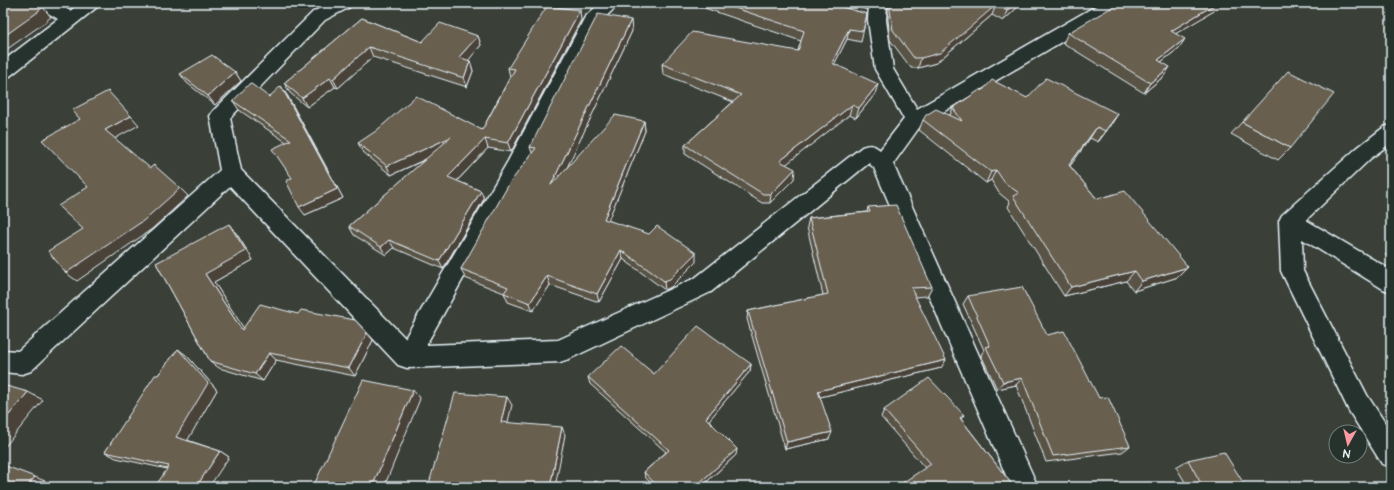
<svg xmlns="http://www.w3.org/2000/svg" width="1394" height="490" font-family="'Architects Daughter',sans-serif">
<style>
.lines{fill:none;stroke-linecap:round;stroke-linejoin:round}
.minor-casing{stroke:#e8f1f8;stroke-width:3}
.minor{fill:#26332d;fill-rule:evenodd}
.wall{fill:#595245;stroke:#e8f1f8}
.shaded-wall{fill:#484238;stroke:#e8f1f8}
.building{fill:#675f50;stroke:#e8f1f8}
</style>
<rect width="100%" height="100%" fill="#3a4038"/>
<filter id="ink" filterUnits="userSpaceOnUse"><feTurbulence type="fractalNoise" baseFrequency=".025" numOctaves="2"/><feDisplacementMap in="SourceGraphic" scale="8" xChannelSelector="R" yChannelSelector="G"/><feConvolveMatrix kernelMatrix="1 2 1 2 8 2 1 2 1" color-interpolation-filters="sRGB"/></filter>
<g filter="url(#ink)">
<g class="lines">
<g class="minor-casing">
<path id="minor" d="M35 3H57L70 11 80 3H100L97 7 77 23 10 76 3 78V61L58 19 38 7Z
M330 3H353L350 7 325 20 230 118 241 170 405 338 508 161 585 17 600 3H620L598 24 526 166 426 345 558 340 695 278 862 147C870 144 874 145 880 150L904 119 875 69 868 20 869 3H887L886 20 893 69 917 109 1101 3H1123L1120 7 921 125 893 164 1038 487H1011L874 168 869 163 711 292 569 359 560 362 407 368 398 365 230 186 31 371 22 374 3 372V350L18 351 220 170 210 116 213 111 313 12Z
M1391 125V143L1371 158 1306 220 1391 270V292L1383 289 1302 239 1303 271 1367 395 1391 432V468L1382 464 1349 411 1281 271 1279 221 1282 215 1357 148 1384 127Z"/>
</g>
<use href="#minor" class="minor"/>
</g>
<path class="wall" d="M690 3H828L867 14 861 42 847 39 834 64 875 94 856 118 849 115 786 164 794 179 770 203H762L685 154V145L733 102 663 74 662 64 798 51 801 41Z
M842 3H869L868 10Z
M888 3H1022L1003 21 992 15 936 63 918 68H911L890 40 888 20Z
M1124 3H1222L1219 8 1176 33 1179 48 1161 62 1164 76 1144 93 1063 43 1068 33Z
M362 18 422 42 478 36 481 45 468 60 470 61 473 71 467 87 373 57 338 88 335 87 307 107 290 93 284 83Z
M581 20 511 152 488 148 457 181 481 191 484 199 443 269 394 248 386 255 354 235 349 226 425 160 391 175 363 152 358 143 482 130 510 77 508 68Z
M632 31 566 169 644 121 645 131 608 220 696 262 671 287 665 290 623 259 599 302 550 285 533 311 508 302 504 293 465 278 461 269 532 153 530 147Z
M235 72 241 81 215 105 187 83 180 74Z
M982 91 1027 98 1111 125 1098 142 1090 138 1070 166 1097 199 1188 267 1178 277 1134 291 1126 281 1064 296 1008 207 1010 202 999 193 991 180 986 183 919 130 923 120 950 115 953 108Z
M287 95 343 198 305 215 292 178 286 142 239 110 233 101Z
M1242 122 1290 148 1278 160 1231 134Z
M868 207 932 287 927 296 915 297 941 368 820 397 829 439 785 449 747 319 748 311 823 295 807 227 809 218 867 212Z
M236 233 253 260 214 282 243 328 373 340 355 376 276 360 263 381 219 368 210 361 156 263Z
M1391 250V260L1385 255Z
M968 296 1047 335 1099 398 1130 446 1122 452 1046 462 1016 385 997 389 981 355 984 350 963 304Z
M178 349 187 356 217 390 187 440 220 451 229 457 167 469 116 458 105 452 158 375Z
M751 364 750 371 709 420 736 455 701 487H654L645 477 644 472 666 452 590 384 588 377 654 374Z
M884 410 964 415 961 419 1014 487 925 468 881 417Z
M1188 460 1246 487H1188L1176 467Z"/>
<path class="shaded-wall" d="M62 3H68L65 6Z
M1015 3H1022L1003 21 1007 11Z
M1217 3H1222L1219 8 1165 40 1171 31Z
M996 5 992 15 936 63 918 68 921 58Z
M43 7 51 17 46 21H47L3 52V37Z
M580 10 581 20 511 152 508 143Z
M631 20 632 31 554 195 551 185Z
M849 29 847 39 830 73 832 63Z
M478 36 481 45 463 67 459 57Z
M1185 39 1179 48 1152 69 1158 60Z
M369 47 373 57 338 88 333 79Z
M470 61 473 71 467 87 464 78Z
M1170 67 1164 76 1144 93 1150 83Z
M235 72 241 81 215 105 208 96Z
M330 78 335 87 307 107 302 98Z
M878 84 875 94 856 118 859 108Z
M281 86 287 95 343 198 305 215 299 207 337 189Z
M852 105 849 115 779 170 780 161Z
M1118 114 1111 125 1098 142 1105 131Z
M131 116 139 125 114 139 105 130Z
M644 121 645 131 605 228 604 219Z
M1097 127 1090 138 1063 176 1069 165Z
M451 137 454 146 391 175 387 166Z
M485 139 488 148 452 186 448 177Z
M795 169 794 179 770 203 771 194Z
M996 170 991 180 986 183 991 172Z
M180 188 188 196 152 229 77 281 66 273Z
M481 191 484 199 443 269 439 261Z
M229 224 236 233 253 260 214 282 250 338 242 330 205 274Z
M389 240 394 248 386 255 381 247Z
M621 250 623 259 599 302 597 294Z
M696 253V262L671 287 665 290 664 281Z
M1188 267 1178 277 1134 291 1142 281Z
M1135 271 1126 281 1064 296 1071 287Z
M547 276 550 285 533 311 530 303Z
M367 333 373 340 355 376 349 368Z
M178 349 187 356 217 390 186 443 176 437Z
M269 353 276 360 263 381 255 374Z
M946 360 941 368 816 398 818 391Z
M751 364 750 371 706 424V418Z
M1022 378 1016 385 997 389 1003 382Z
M413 390 420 399 384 487H372Z
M28 392 43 400 3 449V422Z
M507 397 512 405 506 430 501 422Z
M562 427 565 435 555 487H550Z
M832 432 829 439 785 449 787 442Z
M737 449 736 455 701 487H695Z
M220 451 229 457 209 487H196Z
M35 477 50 483 47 487H26Z"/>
<path class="building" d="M3 3H36L43 7 37 12H38L3 37Z
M720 3H828L867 14 863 31 849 29 832 63 878 84 859 108 852 105 780 161 795 169 771 194H763L685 145 741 95 662 64 692 32 798 51 804 31Z
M890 3H1015L1007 11 996 5 940 53 921 58H914L893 30 890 10Z
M1119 3H1217L1171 31 1185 39 1158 60 1170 67 1150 83 1068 33Z
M547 6 580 10 508 143 485 139 448 177 481 191 439 261 389 240 381 247 349 226 451 137 387 166 358 143 376 131 416 96 482 130 515 69 508 68Z
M598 14 631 20 551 185 615 115 644 121 604 219 649 234 657 226 696 253 670 279 664 281 621 250 597 294 547 276 530 303 504 293 508 287 461 269 509 184 536 148 530 147Z
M362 18 422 42 440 23 478 36 459 57 470 61 464 78 369 47 333 79 330 78 302 98 284 83Z
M212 55 235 72 208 96 180 74Z
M1288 71 1334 94 1290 148 1242 122Z
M1046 78 1118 114 1105 131 1097 127 1069 165 1097 199 1125 191 1188 267 1142 281 1135 271 1071 287 1013 196 1019 193 1005 183 996 170 991 172 923 120 926 115 936 109 962 121 953 108 981 89 982 91 992 80 1027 98Z
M250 83 269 97 281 86 337 189 299 207 286 181 292 178 272 149 291 140 233 101Z
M108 91 131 116 105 130 150 168 154 165 180 188 143 221 66 273 48 251 83 229 58 206 88 187 42 140 80 119 72 110Z
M896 205 932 287 911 288 946 360 818 391 832 432 787 442 748 311 828 294 809 218 870 212 868 207Z
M229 224 246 251 205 274 242 330 260 304 298 314 301 310 355 320 367 333 349 368 269 353 255 374 210 361 156 263Z
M1022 287 1047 335 1064 331 1099 398 1108 397 1130 446 1053 456 1022 378 1003 382 986 347 990 346 968 296Z
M698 326 751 364 706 418 737 449 695 487H658L644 472 669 450 588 377 621 346 654 374Z
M178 349 208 383 176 437 220 451 196 487H155L169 466 105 452 155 375H158Z
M929 378 964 415 960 418 1014 487H896L931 464 884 410Z
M363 380 413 390 372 487H313Z
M3 385 28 392 3 422Z
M455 393 507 397 501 422 562 427 550 487H428Z
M1224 452 1246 487H1203L1188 460Z
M3 465 35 477 26 487H3Z
M595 481 611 487H592Z"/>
</g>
<rect width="1394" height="490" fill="none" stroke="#26332d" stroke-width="16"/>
<rect x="8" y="8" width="1378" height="474" fill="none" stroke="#e8f1f8" stroke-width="1.5" filter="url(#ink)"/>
<g transform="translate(1348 444) rotate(188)"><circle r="19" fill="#26332d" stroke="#747f7e"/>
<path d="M0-3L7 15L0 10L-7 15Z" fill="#ff9aa2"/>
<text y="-6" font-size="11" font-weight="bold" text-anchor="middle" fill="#e8f1f8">N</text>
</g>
</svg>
